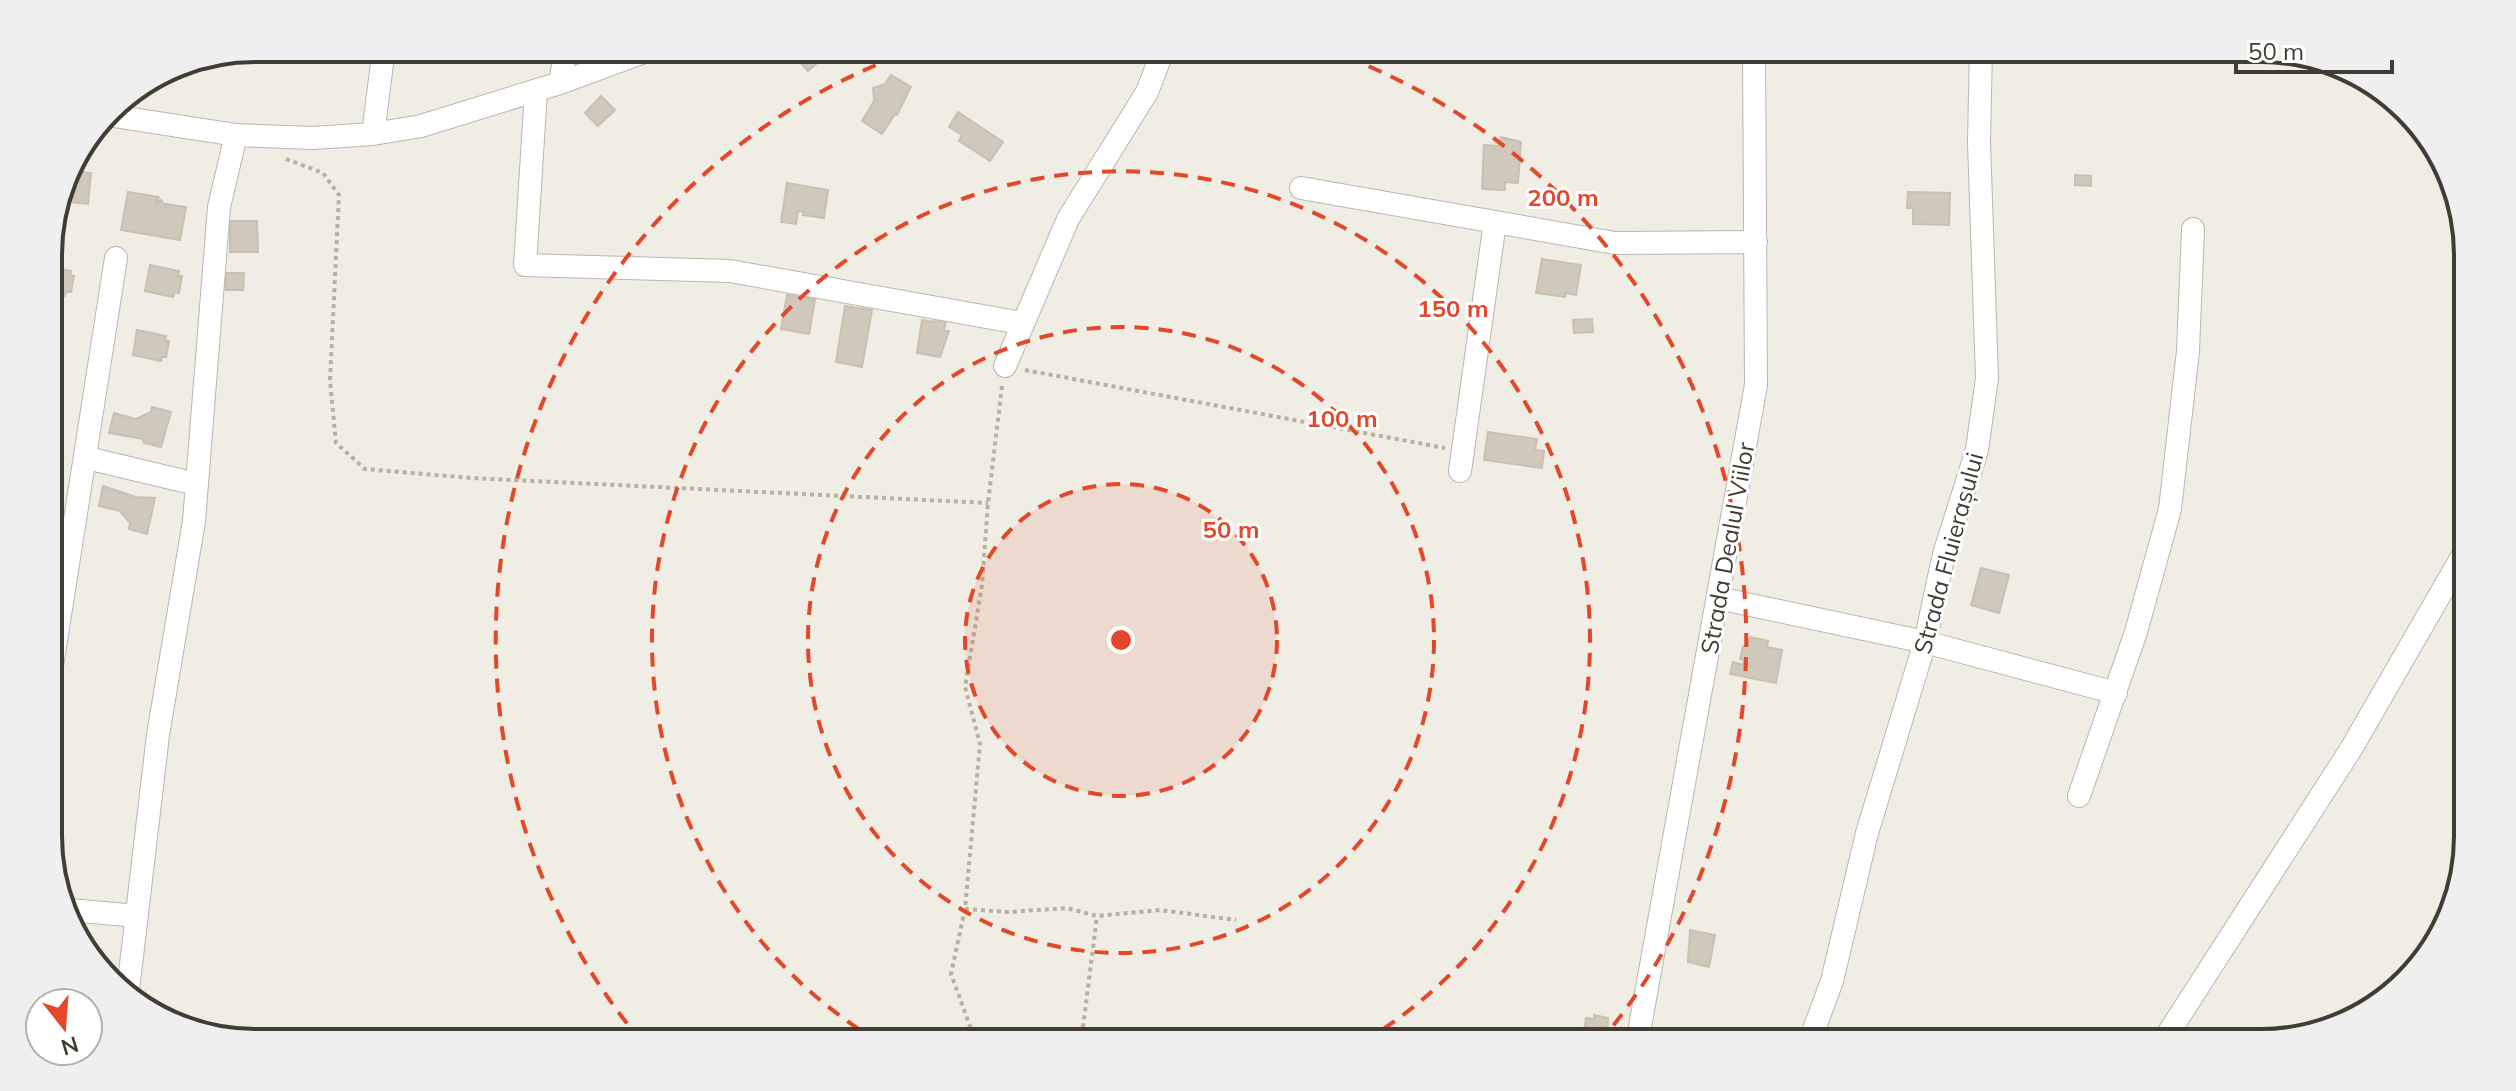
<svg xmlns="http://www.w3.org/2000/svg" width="2516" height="1091" font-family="Mulish,sans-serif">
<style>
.building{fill:#d0c8bb;stroke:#cac0af;stroke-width:2}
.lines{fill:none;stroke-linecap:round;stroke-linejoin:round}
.street-casing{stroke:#bdb7ab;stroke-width:24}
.path{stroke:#bab09b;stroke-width:4;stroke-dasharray:4 4;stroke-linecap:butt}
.street{stroke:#fff;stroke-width:22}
.ring{fill:none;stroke:#e24829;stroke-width:4;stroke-dasharray:14 10}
.labels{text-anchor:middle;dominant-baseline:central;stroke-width:6;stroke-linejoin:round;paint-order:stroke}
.street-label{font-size:24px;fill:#413d35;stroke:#fff}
.rim{fill:none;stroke:#413d35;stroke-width:4}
.centre{fill:#e24829;stroke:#fff;stroke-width:4}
.ring-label{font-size:24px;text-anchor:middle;font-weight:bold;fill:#e24829;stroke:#fff;stroke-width:6;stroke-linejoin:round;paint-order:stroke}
</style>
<rect width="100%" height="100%" fill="#f0ede4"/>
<path class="building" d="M809 48H821L826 55 808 71 797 59Z
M891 75 911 87 897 115 895 114 882 134 862 121 874 101 873 88 885 84Z
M601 96 615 110 598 126 585 113Z
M958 112 1003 142 990 161 959 141 962 135 949 127Z
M1501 137 1521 142 1518 183 1505 182V190L1482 189 1484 145 1499 146Z
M68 170 91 173 88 204 59 201Z
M2075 175 2091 176V186L2075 185Z
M787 183 828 190 824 218 803 215 804 212 798 211 796 224 781 222Z
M128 192 159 197 156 205 161 200 166 207V204L186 207 180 240 121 230Z
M1908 192 1950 193 1949 225 1913 224V208H1907Z
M230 221H257L258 252H230Z
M1542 259 1581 265 1576 295 1566 293 1565 297 1536 293Z
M150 265 179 271 178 276H182L179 293 175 292 173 297 145 291Z
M49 266 71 271 70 275 74 276 71 292H66L65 296 49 293Z
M226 273H244L243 290H226Z
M787 295 815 299 809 334 781 329Z
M845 306 872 310 862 367 836 362Z
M934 318 946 320 944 331H949L940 357 917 353 922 320 933 322Z
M1592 319 1593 332 1574 333 1573 320Z
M49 324 62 332 57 347 53 346 52 351 49 350Z
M137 330 166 336 165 340 169 341 166 357H162L161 361 133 355Z
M152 407 171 412 161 447 144 443 143 439 109 433 114 413 136 419 151 412Z
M1488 432 1537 439 1535 450 1544 451 1542 468 1484 460Z
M103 486 136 497 155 498 147 534 129 529 130 523 120 511 99 506Z
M1981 568 2009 575 1999 613 1971 605Z
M1750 637 1768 641 1767 647 1782 650 1776 683 1730 674 1733 662 1743 665 1744 660 1740 659 1743 646 1748 647Z
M1690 930 1715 935 1709 967 1688 962Z
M1594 1015 1608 1018 1607 1043H1582L1586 1018 1594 1019Z"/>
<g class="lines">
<g class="street-casing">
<path id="street" d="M560 83 566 48
M536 91 525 265 730 271 1021 323
M107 115 236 135 313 138 373 134 421 126 560 83 655 48
M373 134 384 48
M1301 188 1615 243 1756 242
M1005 366 1068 219 1147 92 1164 48
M87 458 196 484
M1460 471 1495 222
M1718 598 1925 642 2116 693
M52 666 116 258
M2079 796 2136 632 2170 509 2188 351 2193 229
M70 910 137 916
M128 990 158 735 194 521 219 207 236 135
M1637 1043 1756 385 1754 48
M1809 1043 1832 981 1867 833 1925 642 1944 554 1977 450 1987 378 1979 142 1981 48
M2162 1043 2351 749 2467 548"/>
</g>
<path class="path" d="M286 159 323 173 339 195 330 380 336 443 365 469 471 478 988 503
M1025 370 1445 448
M965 909 1008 912 1067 908 1097 916 1160 910 1236 920
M976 1043 951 974 965 909 980 744 965 687 982 585 988 503 1002 386
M1081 1043 1097 916"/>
<use href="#street" class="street"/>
</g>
<circle cx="1121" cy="640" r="156" fill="#e24829" fill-opacity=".12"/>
<g class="ring">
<circle cx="1121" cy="640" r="156"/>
<circle cx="1121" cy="640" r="313"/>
<path d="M879 1042A469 469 0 1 1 1363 1042"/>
<path d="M642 1042A625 625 0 0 1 918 49M1324 49A625 625 0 0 1 1600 1042"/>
</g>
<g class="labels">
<g class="street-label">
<text transform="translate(1727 548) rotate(-80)">Strada Dealul Viilor</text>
<text transform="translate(1948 553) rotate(-75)">Strada Fluierașului</text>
</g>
</g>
<path d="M0 0H2516V1091H0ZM255 62H2261A193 193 0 0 1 2454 255V836A193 193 0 0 1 2261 1029H255A193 193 0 0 1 62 836V255A193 193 0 0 1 255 62Z" fill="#f0efef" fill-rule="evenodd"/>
<path class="rim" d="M255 62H2261A193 193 0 0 1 2454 255V836A193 193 0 0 1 2261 1029H255A193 193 0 0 1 62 836V255A193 193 0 0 1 255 62Z"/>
<circle cx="1121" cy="640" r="12" class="centre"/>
<g class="ring-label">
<text x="1563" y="206">200 m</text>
<text x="1453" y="317">150 m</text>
<text x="1342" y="427">100 m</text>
<text x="1231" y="538">50 m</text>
</g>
<g transform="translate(64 1027) rotate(163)"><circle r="38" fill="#ffffff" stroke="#b3b1ae" stroke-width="2"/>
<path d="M0-6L14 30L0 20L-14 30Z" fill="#e24829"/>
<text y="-12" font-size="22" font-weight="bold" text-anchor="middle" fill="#413d35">N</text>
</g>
<path d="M2236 60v12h156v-12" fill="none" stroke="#413d35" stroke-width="4"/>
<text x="2248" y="60" font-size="24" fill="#413d35" stroke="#ffffff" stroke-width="6" paint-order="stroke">50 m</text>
</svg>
